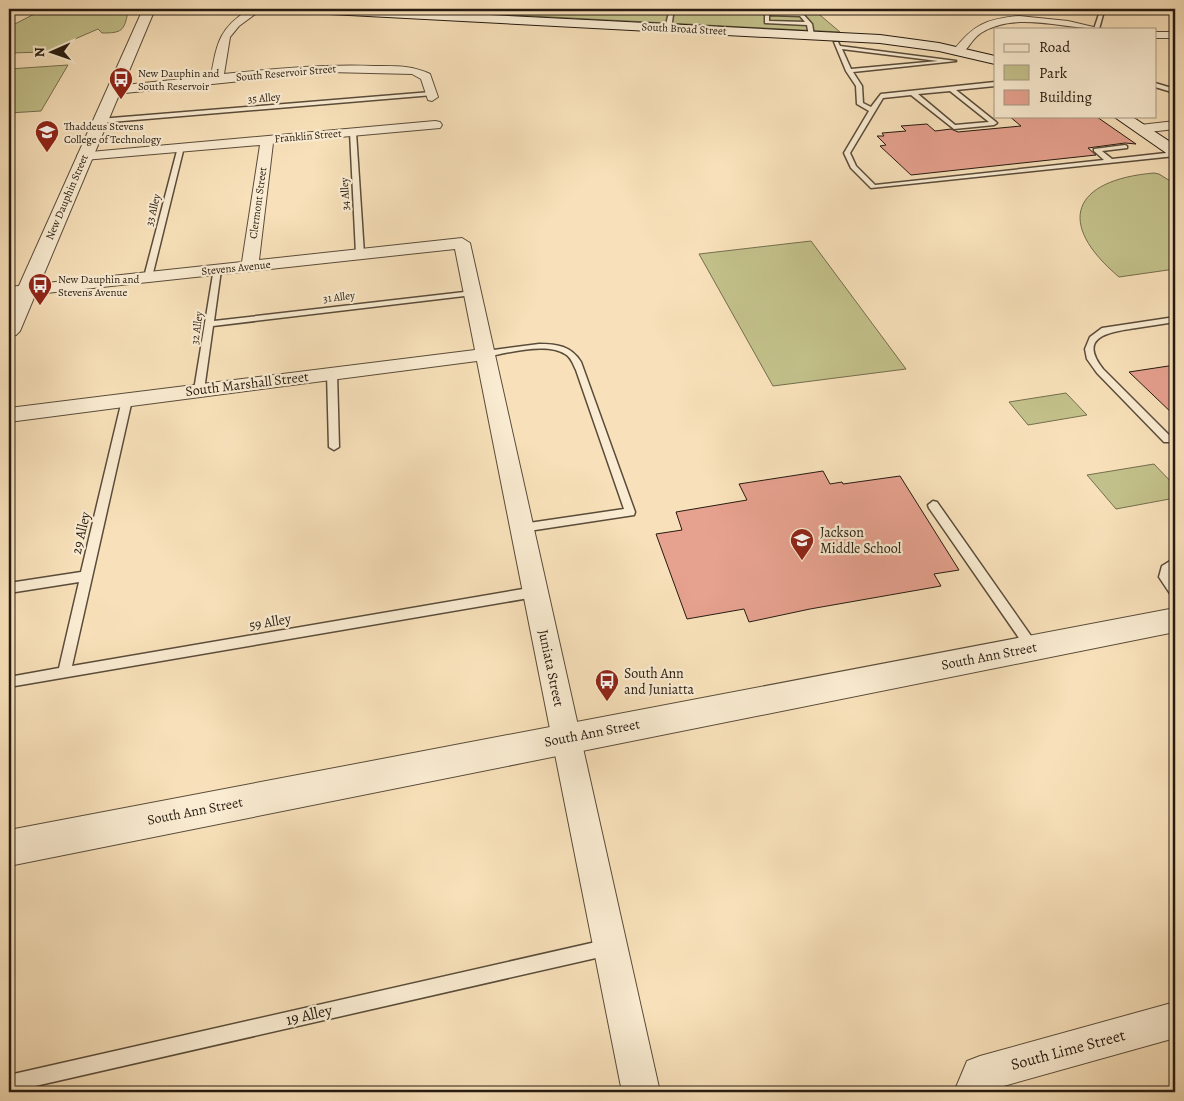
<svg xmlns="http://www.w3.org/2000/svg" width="1184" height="1101" font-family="Alegreya,serif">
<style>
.green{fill:#c3c18b;stroke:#746e4e}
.building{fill:#e6a18f;stroke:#261b10}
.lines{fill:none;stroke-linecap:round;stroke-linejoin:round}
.service-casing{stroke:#5a4c3a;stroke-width:3}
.minor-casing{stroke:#5a4c3a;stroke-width:2}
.tertiary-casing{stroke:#5a4c3a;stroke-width:2}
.secondary-casing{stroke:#261b10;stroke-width:2}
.service{fill:#faecd2;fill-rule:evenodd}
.minor{fill:#faecd2;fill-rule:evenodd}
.tertiary{fill:#faecd2;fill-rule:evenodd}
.secondary{fill:#faecd2;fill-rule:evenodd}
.labels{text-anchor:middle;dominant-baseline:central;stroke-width:4.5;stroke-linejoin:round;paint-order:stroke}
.far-street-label{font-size:11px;fill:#261b10;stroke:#faecd2}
.far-poi-label{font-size:11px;fill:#261b10;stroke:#faecd2;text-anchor:start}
.street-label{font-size:14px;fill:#261b10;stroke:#faecd2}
.poi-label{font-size:14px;fill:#261b10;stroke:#faecd2;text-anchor:start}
.near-street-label{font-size:16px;fill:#261b10;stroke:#faecd2}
</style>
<rect width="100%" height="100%" fill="#f8e1ba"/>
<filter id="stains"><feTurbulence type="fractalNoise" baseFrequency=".004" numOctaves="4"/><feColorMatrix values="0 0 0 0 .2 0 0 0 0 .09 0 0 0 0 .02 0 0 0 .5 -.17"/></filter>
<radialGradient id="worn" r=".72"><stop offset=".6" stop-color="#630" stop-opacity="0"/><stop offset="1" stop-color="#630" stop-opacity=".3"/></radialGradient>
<path class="green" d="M44 9H124L128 12C124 31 122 33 102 33L98 29 45 52 9 53V27Z
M516 9H822L814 10 840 32 512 15Z
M68 65 41 111 9 113V69Z
M1154 173 1159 174 1175 184V269L1119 277C1055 223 1072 180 1154 173Z
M811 241 906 369 773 386 699 254Z
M1066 393 1087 415 1028 425 1009 402Z
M1154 464 1175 486V498L1116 509 1087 475Z"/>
<path class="building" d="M1009 116 1097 117 1136 144 1125 143 1088 148 1096 155 911 175 880 146 886 145 877 136H884L882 133 906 131 901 126 927 124 935 131 951 129 958 132 1021 126Z
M1175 365V416L1129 372Z
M823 471 830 484 842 482 843 484 900 476 959 570 934 574 941 586 810 609 749 622 744 609 687 619 656 534 682 530 676 512 747 500 739 484Z"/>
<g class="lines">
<g class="service-casing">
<path id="service" d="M670 9H674L671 28 668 30 665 28Z
M1102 10 1104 11 1099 29H1094L1100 11Z
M767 12 803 14 812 24 814 35 809 36 807 25 765 23V13ZM769 15 800 16 805 22 769 21Z
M834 42H838L840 46 956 61 853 72 862 86 863 103 871 107 881 94 995 82V86L956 90 996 122 997 123 994 125 954 129 911 95 883 98 850 153 856 166 875 185 1104 160 1094 151V149L1125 145 1127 146V148L1102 151 1112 159 1175 152V156L871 188 851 168 844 153 869 111 857 104 856 86 846 71ZM842 49 938 61 851 69ZM950 91 989 122 955 125 918 94Z
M1155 83 1175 89V93L1155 87Z
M431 92 434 94 433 95 99 123 96 121 99 119Z
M353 130 356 132 364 254 360 256 356 254 350 132Z
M181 145 184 147 152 277 145 279 144 277 178 147Z
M214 268 221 270 214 321 473 291 477 293 473 295 213 326 204 390 199 393 194 390Z
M1175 317V322C1162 324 1149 326 1136 328 1110 332 1077 336 1103 369L1172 438 1173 440 1172 442H1164L1097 373 1087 359 1085 349 1090 337 1102 328Z
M539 344C557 344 571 346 581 362L635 512 634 515 522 532 518 531 517 528 518 525 522 524 624 509 576 370C573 364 571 357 565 354 547 342 506 353 486 357L482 354 486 351Z
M332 370 337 373 339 447 334 450 329 447 327 373Z
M127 397 132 400 72 666 535 587 539 589 541 592 539 595 535 597 9 687V677L59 668 79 582 9 593V583L81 572 122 400Z
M933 501 937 502 1036 643 1038 647 1036 651 1032 652 1028 651 929 508 928 505Z
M1175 558V568L1171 571V576L1175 583V597L1171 595 1159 577 1162 566Z
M609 939 615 941 617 947 615 953 609 955 9 1092V1075Z"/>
</g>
<g class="minor-casing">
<path id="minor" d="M250 9H262L239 26 230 37 224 74C274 69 323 64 374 66 394 66 412 65 430 74L438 97 432 101 428 100 421 79 412 74 329 72 115 94 109 90 115 86 211 76C217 42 220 27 250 9Z
M1019 16 1068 21 1102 29C1064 29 1015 11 981 33 973 38 969 47 963 53H955L953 51C973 25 986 19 1019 16Z
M1155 32H1175V38H1155Z
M435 121 440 122 442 125 440 128 273 143 259 260 462 238 470 243 660 1092H622L477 361 9 422V408L475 350 455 249 9 297V287L242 262 260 145 84 160 77 156 79 153Z
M1175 121V129L1140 133 1133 129 1140 125Z
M1175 1002V1038L993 1089 992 1092H954L967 1061 980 1056Z"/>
</g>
<g class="tertiary-casing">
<path id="tertiary" d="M143 9H155L20 331 16 335 9 337V308Z
M1175 608V632L9 866V830Z"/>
</g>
<g class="secondary-casing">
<path id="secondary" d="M305 9H374L880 35 939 43 995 56V64L939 51 880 43 311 13Z
M1113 116H1131L1175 145V157L1169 155Z"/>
</g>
<use href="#service" class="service"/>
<use href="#minor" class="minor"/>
<use href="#tertiary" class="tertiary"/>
<use href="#secondary" class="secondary"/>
</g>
<defs>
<g id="bus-pin" transform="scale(1.25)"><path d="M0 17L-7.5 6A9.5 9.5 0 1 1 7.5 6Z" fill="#8f2418" stroke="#faecd2"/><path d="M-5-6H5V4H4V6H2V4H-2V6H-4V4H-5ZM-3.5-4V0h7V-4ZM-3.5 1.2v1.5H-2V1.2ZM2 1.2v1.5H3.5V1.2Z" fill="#fff"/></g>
<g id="university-pin" transform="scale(1.25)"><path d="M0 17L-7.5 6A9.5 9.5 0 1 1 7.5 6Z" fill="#8f2418" stroke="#faecd2"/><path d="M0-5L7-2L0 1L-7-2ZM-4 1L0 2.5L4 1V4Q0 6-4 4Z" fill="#fff"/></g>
<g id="school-pin" transform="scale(1.25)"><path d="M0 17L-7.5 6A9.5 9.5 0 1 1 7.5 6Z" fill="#8f2418" stroke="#faecd2"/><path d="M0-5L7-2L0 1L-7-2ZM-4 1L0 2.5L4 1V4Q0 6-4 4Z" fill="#fff"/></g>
</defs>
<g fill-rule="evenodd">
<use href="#bus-pin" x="121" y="79"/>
<use href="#university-pin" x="47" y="132"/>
<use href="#bus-pin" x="40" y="285"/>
<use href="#school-pin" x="802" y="540"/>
<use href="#bus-pin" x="607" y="681"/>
</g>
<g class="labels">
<g class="far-street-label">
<text transform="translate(684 29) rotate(3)">South Broad Street</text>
<text transform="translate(286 73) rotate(-5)">South Reservoir Street</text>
<text transform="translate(264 98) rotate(-5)">35 Alley</text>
<text transform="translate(308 136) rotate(-5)">Franklin Street</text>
<text transform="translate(345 194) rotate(-93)">34 Alley</text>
<text transform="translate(67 197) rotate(-67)">New Dauphin Street</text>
<text transform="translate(258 203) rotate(-82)">Clermont Street</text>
<text transform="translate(153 210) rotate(-76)">33 Alley</text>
<text transform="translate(236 268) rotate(-6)">Stevens Avenue</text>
<text transform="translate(339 297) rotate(-7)">31 Alley</text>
<text transform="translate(197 328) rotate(-82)">32 Alley</text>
</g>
<g class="far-poi-label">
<text x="138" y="73">New Dauphin and<tspan x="138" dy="13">South Reservoir</tspan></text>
<text x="64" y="126">Thaddeus Stevens<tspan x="64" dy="13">College of Technology</tspan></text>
<text x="58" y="279">New Dauphin and<tspan x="58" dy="13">Stevens Avenue</tspan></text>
</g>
<g class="street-label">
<text transform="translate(247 384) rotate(-7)">South Marshall Street</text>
<text transform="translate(81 533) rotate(-77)">29 Alley</text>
<text transform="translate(270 622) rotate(-10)">59 Alley</text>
<text transform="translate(989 656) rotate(-11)">South Ann Street</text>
<text transform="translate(551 668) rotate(78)">Juniata Street</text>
<text transform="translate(592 733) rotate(-11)">South Ann Street</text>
<text transform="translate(195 811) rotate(-11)">South Ann Street</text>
</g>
<g class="poi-label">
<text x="820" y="532">Jackson<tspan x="820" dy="16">Middle School</tspan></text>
<text x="624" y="673">South Ann<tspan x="624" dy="16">and Juniatta</tspan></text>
</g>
<g class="near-street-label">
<text transform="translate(309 1015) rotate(-13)">19 Alley</text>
<text transform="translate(1068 1050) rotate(-15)">South Lime Street</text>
</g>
</g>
<rect width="1184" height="1101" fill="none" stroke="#f8e1ba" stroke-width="30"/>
<rect x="10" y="10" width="1164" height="1081" fill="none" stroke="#261b10" stroke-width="2.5"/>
<rect x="15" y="15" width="1154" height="1071" fill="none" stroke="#261b10"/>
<rect x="994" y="28" width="162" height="90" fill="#faecd2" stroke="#a59884"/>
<rect x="1004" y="44" width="25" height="8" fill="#faecd2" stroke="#a59884"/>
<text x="1039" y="52" font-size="15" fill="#261b10">Road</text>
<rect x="1004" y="65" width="25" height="15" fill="#c3c18b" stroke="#a59884"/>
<text x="1039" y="78" font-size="15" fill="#261b10">Park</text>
<rect x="1004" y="90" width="25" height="15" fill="#e6a18f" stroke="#a59884"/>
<text x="1039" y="102" font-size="15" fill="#261b10">Building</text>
<g transform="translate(52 52) rotate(268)" stroke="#faecd2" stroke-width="4" paint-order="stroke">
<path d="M0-4L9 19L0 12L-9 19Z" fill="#261b10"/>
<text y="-8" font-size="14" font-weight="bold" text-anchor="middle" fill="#261b10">N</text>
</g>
<rect width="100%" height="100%" filter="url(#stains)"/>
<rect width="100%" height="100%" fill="url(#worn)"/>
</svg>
